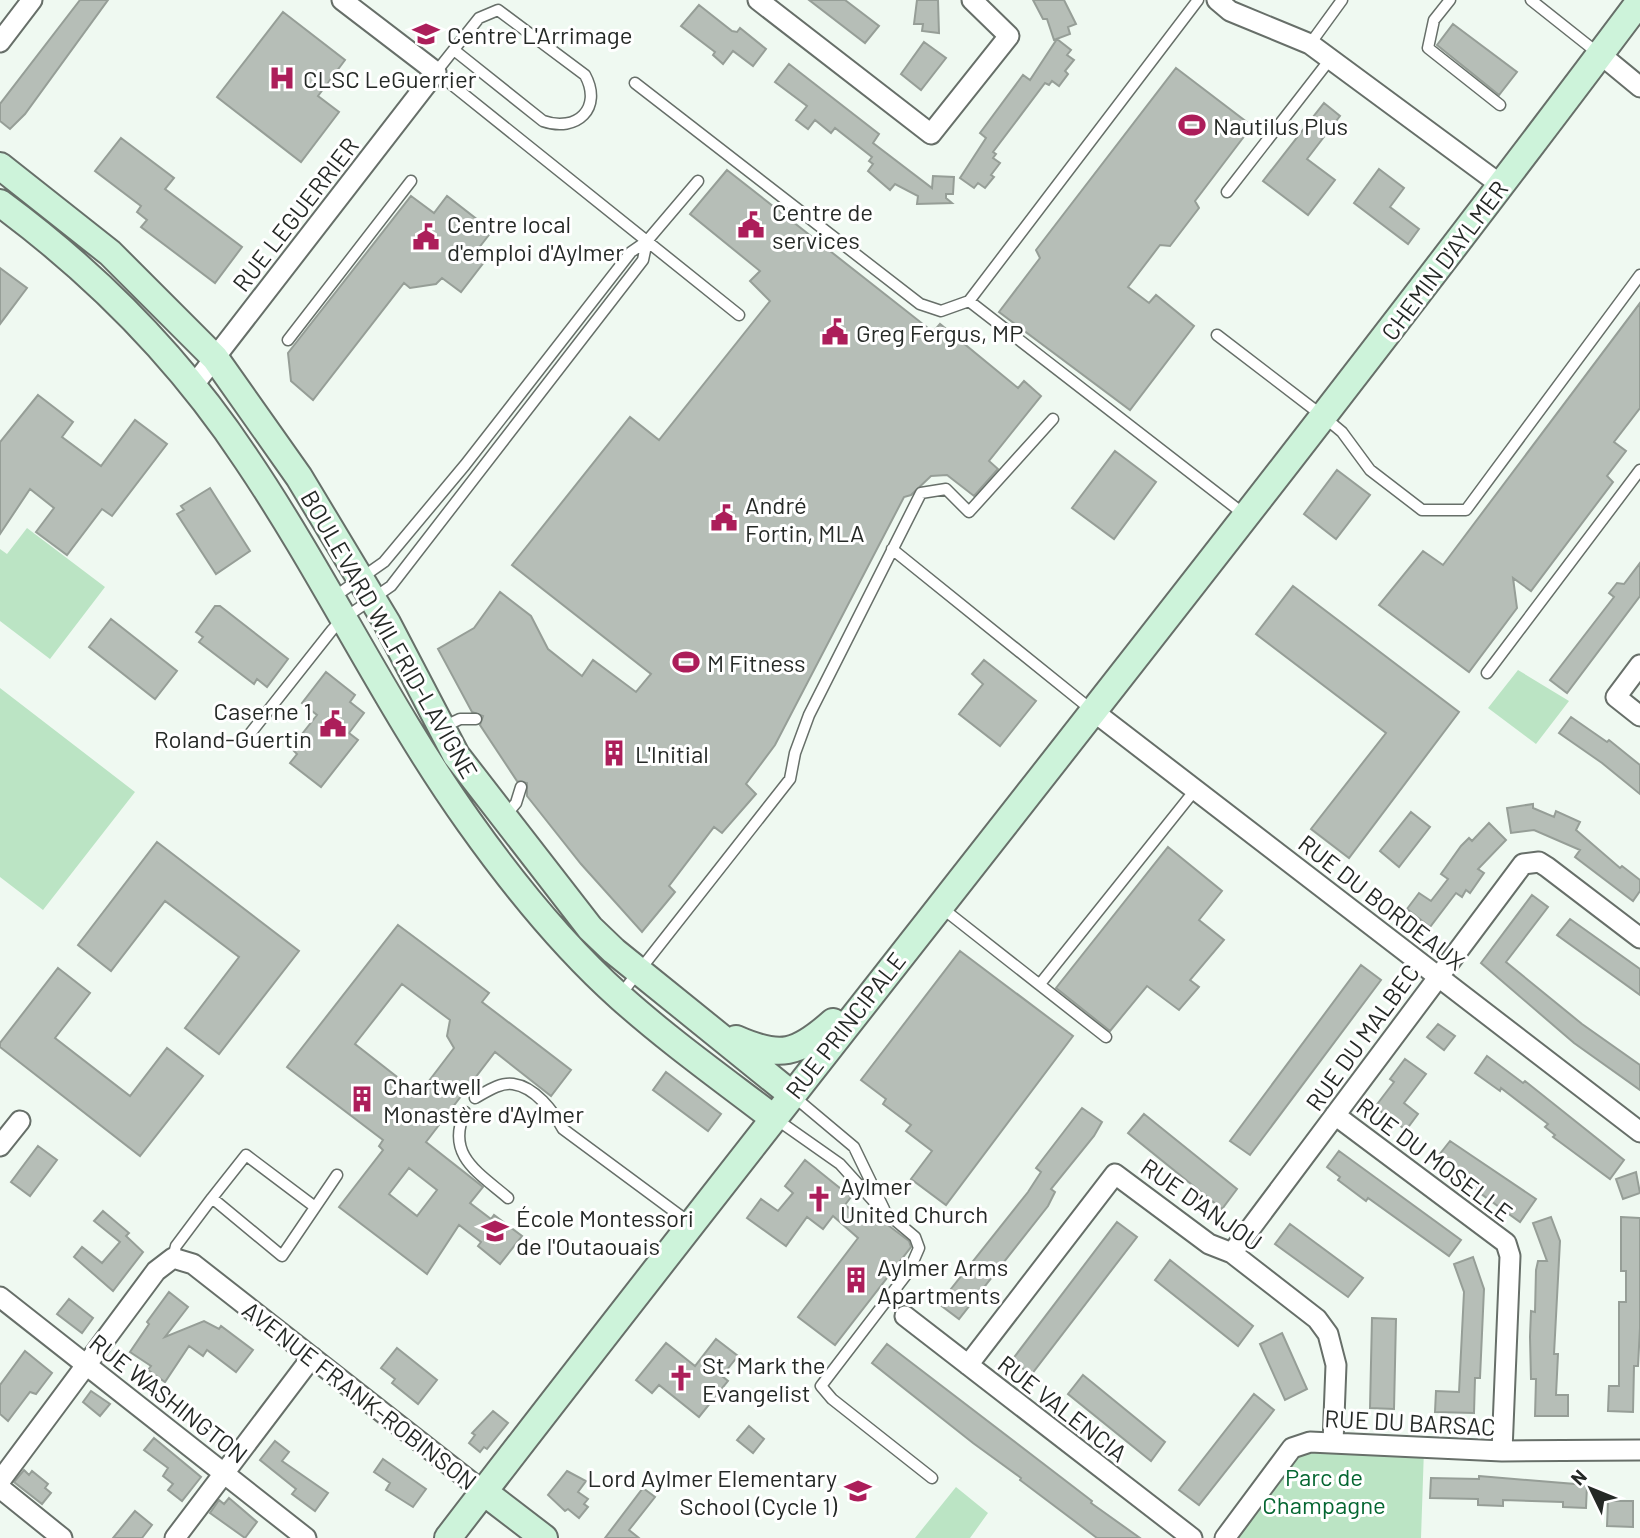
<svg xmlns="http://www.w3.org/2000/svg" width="1640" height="1538" font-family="Barlow,sans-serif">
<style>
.green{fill:#bbe4c4}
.building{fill:#b6beb7;stroke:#969e97;stroke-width:2;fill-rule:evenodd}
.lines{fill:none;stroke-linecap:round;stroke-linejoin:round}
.service-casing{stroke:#676f69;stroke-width:13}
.minor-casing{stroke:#676f69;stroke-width:23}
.secondary-casing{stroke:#676f69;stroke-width:30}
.service{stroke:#fff;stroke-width:10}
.minor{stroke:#fff;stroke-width:19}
.secondary{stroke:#cdf3da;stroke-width:26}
.labels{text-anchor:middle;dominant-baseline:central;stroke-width:6;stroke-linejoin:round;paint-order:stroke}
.poi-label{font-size:24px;fill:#252926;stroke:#fff;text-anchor:start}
.street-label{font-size:24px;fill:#252926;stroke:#fff}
.park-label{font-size:24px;fill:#046631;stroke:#fff}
</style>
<rect width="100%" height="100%" fill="#eff9f1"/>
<path class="green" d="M27 528 105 587 50 659 0 621V549L7 554Z
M1518 670 1569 701 1536 744 1488 708Z
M0 688 135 792 43 910 0 877Z
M1292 1448 1424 1449 1421 1538H1225Z
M956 1487 988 1513 970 1538H915Z"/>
<path class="building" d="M80 0H108L25 114 10 129 0 121V104Z
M809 0H845L879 26 865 43Z
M917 0H938L939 33 922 31 923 24H914Z
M1033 0H1064L1076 24 1068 27 1070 34 1054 40 1047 19H1043Z
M699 5 732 31 737 32 740 28 766 49 753 66 733 51 723 64 713 55 715 52 681 26Z
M283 12 345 60 318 96 339 112 301 162 217 97Z
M1453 24 1517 72 1499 95 1437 45Z
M1057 39 1071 50 1067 55 1074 60 1065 71 1068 74 1059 86 1052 81 1049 85 1045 83 993 152 996 154 993 158 1000 163 991 175 994 177 985 188 978 183 974 188 960 178 986 138 980 133 1023 75 1030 80Z
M924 42 946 58 921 90 901 74Z
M789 64 879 134 873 143 932 188 933 176 954 177 953 194H946V198L952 203 917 204 918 196 895 184 890 190 868 171 873 164 869 161 872 157 835 128 831 133 815 120 808 129 796 120 807 106 775 82Z
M1176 68 1252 126 1195 201 1199 208 1170 246 1160 245 1128 287 1149 303 1156 295 1194 326 1130 410 999 312 1040 258 1036 250Z
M1324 103 1340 116 1307 159 1335 180 1308 215 1263 181Z
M121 138 174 178 165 189 242 247 215 283 141 227 147 220 137 212 141 206 95 171Z
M1379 169 1404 188 1390 207 1419 229 1408 244 1354 203Z
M727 170 933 332 940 324 1018 388 1024 381 1041 396 989 461 998 469 974 496 947 475 931 476 911 495 904 497 775 745 746 784 756 794 722 833 714 827 669 886 675 892 642 932 581 864 527 796V783L517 781 480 725 483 716 472 712 438 649 474 628 500 592 531 616 548 649 582 676 593 660 636 692 651 674 512 565 630 417 659 440 770 301 750 281 760 271 690 214Z
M411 196 434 213 447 196 492 231 478 249 488 257 461 292 442 278 436 284 410 288 404 283 313 400 291 381 288 353Z
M0 268 27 288 0 324Z
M1640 303V408L1614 442 1626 451 1607 476 1613 482 1531 591 1513 578 1517 608 1469 672 1379 605 1423 551 1443 565Z
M38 395 73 422 62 437 101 466 135 420 167 444 112 516 102 509 67 555 36 532 54 508 30 489 0 534V442Z
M1115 451 1156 482 1114 539 1072 508Z
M1337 470 1370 495 1336 539 1304 514Z
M210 488 250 551 216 574 177 514 184 510 181 506Z
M1640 563V596L1567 693 1550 680 1614 597 1609 593 1617 583 1624 584Z
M1293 586 1459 712 1349 858 1311 829 1386 733 1256 634Z
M215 606H220L288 659 267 687 257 679 254 684 199 642 203 637 196 632Z
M111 619 177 671 155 699 89 647Z
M984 660 1036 701 1000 746 959 714 983 684 972 674Z
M326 672 355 695 350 702 364 713 349 733 358 740 321 787 290 763 297 754 291 748 317 715 302 703Z
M1571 717 1607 742 1609 740 1640 765V794L1602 763 1559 733Z
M1533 804V808L1554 817 1556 811 1580 822 1576 830 1620 868 1622 866 1640 880V891L1633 901 1575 857 1580 850 1534 830 1511 833 1507 808Z
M1411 812 1430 827 1399 867 1380 851Z
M1489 823 1506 840 1478 869 1484 873 1470 893 1466 890 1462 897 1456 893 1430 927 1407 909 1419 893 1431 901 1448 879 1441 874 1461 846 1469 838 1472 841Z
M157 842 299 951 219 1054 185 1028 239 957 165 901 111 971 78 945Z
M1168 847 1222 891 1199 920 1224 940 1190 980 1199 987 1179 1010 1147 986 1110 1031 1056 988Z
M1532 895 1548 907 1506 962 1582 1024 1640 1065V1090L1574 1043 1481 963Z
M1570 919 1640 969V995L1557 935Z
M398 925 489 993 482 1002 571 1070 551 1096 495 1052 426 1142 483 1187 470 1203 491 1219 494 1215 522 1236 500 1264 478 1246 481 1242 459 1225 427 1274 339 1207 383 1150 379 1146 383 1140 287 1067ZM402 984 450 1020 447 1036 454 1048 419 1094 355 1044ZM409 1168 437 1190 417 1216 389 1194Z
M960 951 1073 1036 946 1205 911 1179 932 1151 906 1131 911 1125 883 1104 886 1099 861 1080Z
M1361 965 1381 980 1250 1155 1230 1141Z
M58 968 90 993 55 1038 130 1096 167 1048 203 1076 140 1156 0 1047V1043Z
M1438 1024 1455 1036 1444 1050 1427 1037Z
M1487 1056 1523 1083 1525 1081 1624 1160 1610 1179 1553 1137 1555 1135 1545 1127 1548 1124 1501 1088 1500 1091 1475 1073Z
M1405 1059 1426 1074 1404 1103 1418 1114 1406 1130 1375 1107 1394 1082 1390 1079Z
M666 1072 721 1114 708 1131 653 1090Z
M1082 1108 1102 1122 1094 1136 1051 1189 1055 1192 1048 1206 959 1319 939 1304 1028 1192 1041 1172 1036 1168Z
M1144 1114 1237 1189 1222 1209 1128 1133Z
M1450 1141 1536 1199 1520 1222 1466 1183 1470 1178 1439 1155Z
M38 1146 57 1160 30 1196 11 1182Z
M1339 1151 1461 1240 1449 1256 1368 1198 1366 1201 1338 1180 1340 1177 1327 1167Z
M805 1160 851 1197 845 1205 870 1223 876 1216 909 1241 911 1247 835 1345 798 1317 858 1238 833 1216 823 1229 807 1217 786 1246 747 1218 761 1199 778 1211 793 1193 785 1186Z
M1636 1172 1640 1193 1623 1199 1616 1179Z
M103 1211 129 1233 126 1236 143 1252 113 1291 74 1257 82 1247 102 1263 120 1242 94 1221Z
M1551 1217 1560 1241 1554 1354H1558L1556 1395H1568V1416H1535L1536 1379H1531L1530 1337 1531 1311 1535 1312 1536 1270 1538 1261H1547L1533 1223Z
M1621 1217 1640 1218V1328L1638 1366H1634L1633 1412 1608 1411 1609 1386H1619V1302H1626V1271H1621Z
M1117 1222 1137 1237 1031 1375 1012 1360Z
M1290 1224 1363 1278 1348 1297 1275 1244Z
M1473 1257 1484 1289 1480 1378H1475L1474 1413 1435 1412 1436 1391 1459 1392 1464 1292 1454 1264Z
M1170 1260 1253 1326 1238 1346 1155 1280Z
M169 1292 188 1307 165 1337 204 1321 219 1329 221 1326 253 1350 236 1372 207 1350 203 1356 189 1346 165 1382 148 1370 151 1366 130 1352 149 1324 147 1322Z
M69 1299 93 1318 82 1333 57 1314Z
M1372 1318 1396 1319 1394 1409 1370 1408Z
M1282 1333 1307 1389 1285 1400 1260 1344Z
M716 1339 738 1356 722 1376 728 1381 699 1417 659 1385 652 1393 636 1380 666 1343 695 1366Z
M887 1344 1092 1501 1091 1503 1140 1538H1097L1020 1480 1021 1478 973 1443 872 1363Z
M397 1348 437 1380 418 1404 392 1383 395 1379 381 1368Z
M25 1351 52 1373 36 1394 30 1392 8 1421 0 1414V1385Z
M1083 1375 1165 1442 1151 1461 1068 1394Z
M91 1391 110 1404 100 1416 83 1402Z
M1254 1394 1274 1410 1199 1505 1179 1490Z
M493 1411 508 1423 487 1449 484 1447 480 1452 469 1443 475 1435 472 1433Z
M749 1426 764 1439 753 1453 737 1440Z
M154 1438 201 1477 182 1501 168 1490 173 1484 163 1476 168 1468 144 1450Z
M275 1441 289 1452 282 1461 328 1493 315 1511 292 1494 296 1489 260 1460Z
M383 1459 426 1489 413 1507 386 1490 390 1483 374 1472Z
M24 1470 29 1475 32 1471 48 1484 45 1488 51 1493 42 1504 14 1482Z
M567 1471 586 1481 578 1492 588 1499 584 1504 588 1507 579 1518 568 1509 565 1511 548 1495Z
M1479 1476 1587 1485 1586 1508 1563 1507V1502L1503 1500V1506L1478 1505V1499L1430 1498 1431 1478 1479 1479Z
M643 1488 655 1497 629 1530 639 1538H605Z
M229 1498 257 1522 245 1538 210 1513 219 1500 224 1504Z
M1608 1501H1633V1527L1607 1526Z
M135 1511 152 1525 142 1538H113Z"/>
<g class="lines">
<g class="service-casing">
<path id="service" d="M1450 0 1434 20 1428 48 1500 105
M1531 0 1599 54
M1310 44 1342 0
M454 50 543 121C577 133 603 108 585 75L498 10 479 18 436 72 739 315
M635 83 920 304 941 311 969 301 1198 0
M1227 192 1331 58
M969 301 1245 515
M1217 335 1324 417 1342 432 1370 470 1422 510H1466L1640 275
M288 340 411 181
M892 549 1093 711
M334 597 384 562 465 465 631 252 647 241 698 181
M1487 673 1640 470
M443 727 460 719H476
M249 735 332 630 343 619 391 586 643 260 647 241
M506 815 516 803 521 787
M942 908 1106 1037
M1040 984 1195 790
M621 994 790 779 795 753 809 715 921 493 946 489 969 512 1053 419
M792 1095 854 1147 884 1209
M475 1098C486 1092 500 1082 513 1084 535 1087 553 1111 563 1129L690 1223
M465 1112C445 1155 479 1173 508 1198
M776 1119 840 1164 877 1205 915 1237 919 1248 909 1271 821 1386 832 1399 932 1478
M212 1198 246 1155 315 1207
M173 1258 176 1246 212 1198 282 1256 337 1175"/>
</g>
<g class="minor-casing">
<path id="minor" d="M758 0 931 134 1009 36 972 0
M1217 0 1230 11 1310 44 1501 185
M0 42 32 0
M1600 54 1640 87
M193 386 436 72 342 0
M1640 665 1616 697 1640 716
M1093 711 1640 1132
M1335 1115 1506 1243 1510 1256 1502 1451
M0 1146 20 1121
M1232 1253 1523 864 1539 862 1547 867 1640 938
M0 1297 306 1538
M905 1316 1192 1538
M968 1365 1115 1174 1209 1244 1232 1253 1317 1319 1328 1334 1336 1365 1333 1443
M0 1481 156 1271 173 1258 193 1264 484 1492
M0 1488 62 1538
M175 1538 312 1357
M1225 1538 1292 1448 1310 1442 1502 1451 1640 1450"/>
</g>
<g class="secondary-casing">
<path id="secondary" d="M0 166 110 253 215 358 299 477 387 623 456 755 590 928 614 951 791 1094
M0 203C96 274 181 360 247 460 326 577 387 707 469 822 513 884 563 946 620 997 668 1040 721 1078 772 1117
M736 1039C781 1059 797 1054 833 1022
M484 1492 544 1538
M448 1538C843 1024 1251 520 1640 1"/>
</g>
<use href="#service" class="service"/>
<use href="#minor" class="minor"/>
<use href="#secondary" class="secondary"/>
</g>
<defs>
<g id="school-bare" transform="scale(2.1)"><path d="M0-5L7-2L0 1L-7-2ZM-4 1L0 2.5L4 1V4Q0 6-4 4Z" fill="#ac1e5a" stroke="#fff" stroke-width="2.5" paint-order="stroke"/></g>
<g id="hospital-bare" transform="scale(2.1)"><path d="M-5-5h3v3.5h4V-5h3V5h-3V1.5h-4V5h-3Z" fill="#ac1e5a" stroke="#fff" stroke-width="2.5" paint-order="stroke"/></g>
<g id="stadium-bare" transform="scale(2.1)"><path d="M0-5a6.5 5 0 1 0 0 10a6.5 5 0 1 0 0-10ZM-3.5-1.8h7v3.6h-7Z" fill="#ac1e5a" stroke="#fff" stroke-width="2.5" paint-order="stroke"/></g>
<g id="civic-bare" transform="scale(2.1)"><path d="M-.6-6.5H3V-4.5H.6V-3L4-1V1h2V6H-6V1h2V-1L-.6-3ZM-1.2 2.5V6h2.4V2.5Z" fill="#ac1e5a" stroke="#fff" stroke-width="2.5" paint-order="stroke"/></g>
<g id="building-bare" transform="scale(2.1)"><path d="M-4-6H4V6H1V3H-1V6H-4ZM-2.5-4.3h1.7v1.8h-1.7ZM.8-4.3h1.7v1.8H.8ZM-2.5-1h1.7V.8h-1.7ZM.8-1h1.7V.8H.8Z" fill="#ac1e5a" stroke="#fff" stroke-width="2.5" paint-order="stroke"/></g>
<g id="church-bare" transform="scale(2.1)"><path d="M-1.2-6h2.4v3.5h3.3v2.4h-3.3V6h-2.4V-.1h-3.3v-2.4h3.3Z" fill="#ac1e5a" stroke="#fff" stroke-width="2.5" paint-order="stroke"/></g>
</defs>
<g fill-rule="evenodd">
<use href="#school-bare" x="426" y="34"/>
<use href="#hospital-bare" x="282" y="78"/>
<use href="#stadium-bare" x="1192" y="125"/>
<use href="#civic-bare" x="751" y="225"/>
<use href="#civic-bare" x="426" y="237"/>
<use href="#civic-bare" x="835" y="332"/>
<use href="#civic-bare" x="724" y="518"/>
<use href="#stadium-bare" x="686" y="662"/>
<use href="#civic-bare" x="333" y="724"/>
<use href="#building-bare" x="614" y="753"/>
<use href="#building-bare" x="362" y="1099"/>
<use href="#church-bare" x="819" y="1199"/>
<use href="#school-bare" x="495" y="1231"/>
<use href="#building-bare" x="856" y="1280"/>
<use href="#church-bare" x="681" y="1378"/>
<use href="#school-bare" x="858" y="1491"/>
</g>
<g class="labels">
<g class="poi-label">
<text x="447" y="34">Centre L'Arrimage</text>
<text x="303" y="78">CLSC LeGuerrier</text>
<text x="1213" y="125">Nautilus Plus</text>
<text x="772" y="211">Centre de<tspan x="772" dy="28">services</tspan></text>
<text x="447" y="223">Centre local<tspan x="447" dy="28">d'emploi d'Aylmer</tspan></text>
<text x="856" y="332">Greg Fergus, MP</text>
<text x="745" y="504">André<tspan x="745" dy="28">Fortin, MLA</tspan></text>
<text x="707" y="662">M Fitness</text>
<text x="312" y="710" text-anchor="end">Caserne 1<tspan x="312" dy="28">Roland-Guertin</tspan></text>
<text x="635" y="753">L'Initial</text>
<text x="383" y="1085">Chartwell<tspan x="383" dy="28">Monastère d'Aylmer</tspan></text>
<text x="840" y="1185">Aylmer<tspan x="840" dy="28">United Church</tspan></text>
<text x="516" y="1217">École Montessori<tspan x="516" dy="28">de l'Outaouais</tspan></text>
<text x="877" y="1266">Aylmer Arms<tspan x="877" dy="28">Apartments</tspan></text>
<text x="702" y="1364">St. Mark the<tspan x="702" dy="28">Evangelist</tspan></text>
<text x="837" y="1477" text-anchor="end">Lord Aylmer Elementary<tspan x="837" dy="28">School (Cycle 1)</tspan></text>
</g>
<g class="street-label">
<text transform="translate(295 214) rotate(-52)">RUE LEGUERRIER</text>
<text transform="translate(1444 260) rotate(-53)">CHEMIN D'AYLMER</text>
<text transform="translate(390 634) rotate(60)">BOULEVARD WILFRID-LAVIGNE</text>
<text transform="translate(1382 902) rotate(38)">RUE DU BORDEAUX</text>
<text transform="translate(845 1025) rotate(-52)">RUE PRINCIPALE</text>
<text transform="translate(1362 1037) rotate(-54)">RUE DU MALBEC</text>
<text transform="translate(1435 1159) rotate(37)">RUE DU MOSELLE</text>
<text transform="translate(1202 1204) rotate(35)">RUE D'ANJOU</text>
<text transform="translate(360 1395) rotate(38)">AVENUE FRANK-ROBINSON</text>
<text transform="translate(169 1398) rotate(38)">RUE WASHINGTON</text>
<text transform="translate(1063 1408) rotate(38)">RUE VALENCIA</text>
<text transform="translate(1410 1422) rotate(3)">RUE DU BARSAC</text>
</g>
<g class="park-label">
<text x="1324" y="1476">Parc de<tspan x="1324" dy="28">Champagne</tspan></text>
</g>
</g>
<g transform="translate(1591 1489) rotate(313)" stroke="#ffffff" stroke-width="5" paint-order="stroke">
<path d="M0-5L12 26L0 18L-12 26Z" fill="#252926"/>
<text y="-10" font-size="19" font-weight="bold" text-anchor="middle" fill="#252926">N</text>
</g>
</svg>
